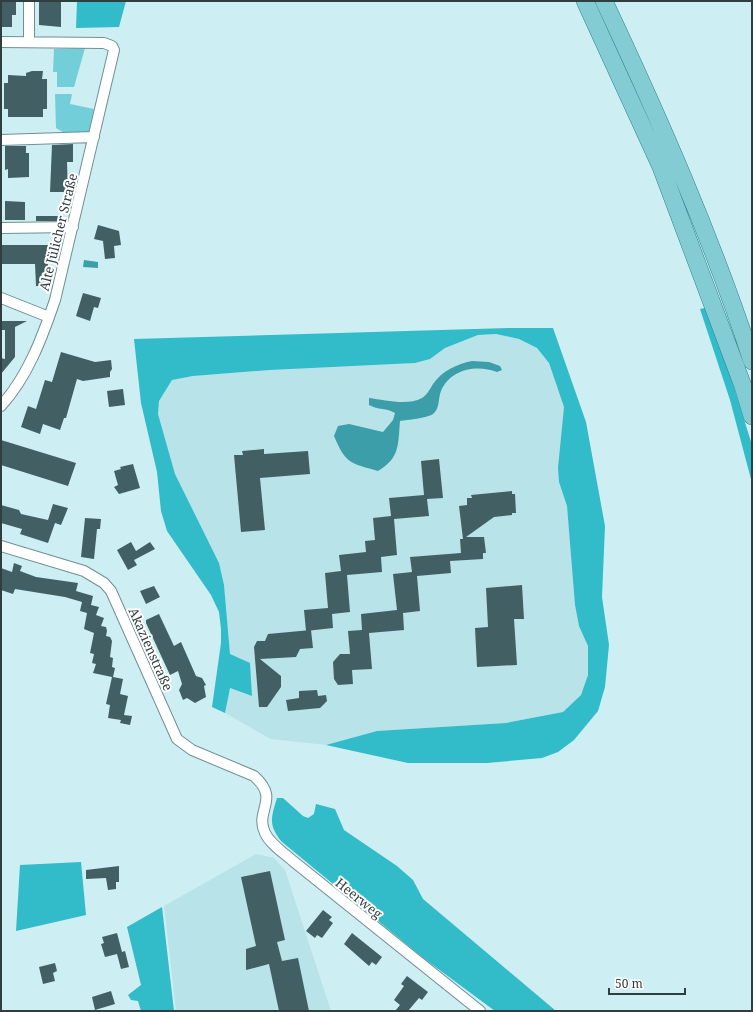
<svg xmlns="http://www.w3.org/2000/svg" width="753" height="1012" font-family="'Noto Serif',serif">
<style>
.built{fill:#b8e3e8}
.green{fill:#72ced9}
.forest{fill:#32bbc9}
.water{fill:#3c9ea9}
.building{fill:#426064}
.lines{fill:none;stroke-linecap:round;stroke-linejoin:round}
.street-casing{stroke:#708f93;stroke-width:12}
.primary-casing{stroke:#31848d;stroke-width:18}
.street{stroke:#fff;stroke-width:10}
.primary{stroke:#83ccd4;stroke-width:17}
.labels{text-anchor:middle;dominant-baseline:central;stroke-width:4;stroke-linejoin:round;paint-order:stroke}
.street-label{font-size:13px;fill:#313e40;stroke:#fff}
</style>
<rect width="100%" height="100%" fill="#cdeef2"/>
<path class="built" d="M496 334 519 339 537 348 549 363 564 407 559 482 567 506 575 605 579 626 588 646V675L581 695 563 712 506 723 377 731 326 745 271 739 225 713 229 688 252 696 230 654 224 585 219 563 175 474 158 414 159 401 172 380 193 376 270 370 415 363 430 359 445 348 478 335Z
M256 854 274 858 285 870 331 1011H176L164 906Z"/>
<path class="green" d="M85 48 74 87H57V72H53L54 49Z
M55 94H72L70 104 94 109 88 135H68L56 128Z"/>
<path class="forest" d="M77 1H126L119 27 76 28Z
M709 307 752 445V483L730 400 700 309Z
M509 328H553L586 422 605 526 602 597 609 645 605 687 598 711 574 740 558 752 542 758 487 763H408L326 745 377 731 506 723 563 712 581 695 588 675V646L579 626 575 605 567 506 559 482 558 468 564 407 549 363 537 348 519 339 496 334 478 335 445 348 430 359 415 363 270 370 193 376 172 380 159 401 158 414 175 474 219 563 224 585 230 654 250 663 252 696 230 688 225 713 212 707 221 643V629L219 612 211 595 167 531 161 511 157 472 141 403 134 339Z
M277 798H283L303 816 308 818 314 814 316 804 335 809 344 830 397 866 413 880 423 899 556 1011H495L422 957 282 842C268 825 271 818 277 798Z
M81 862 86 915 16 931 20 865Z
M162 907 174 1011H141L138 1001 131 1000 128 995 141 985 127 927Z"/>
<path class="water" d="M84 260 98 262V268L83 267Z
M472 361 489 362 500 366 502 370 497 372C477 364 450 369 441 391 438 398 440 409 433 414 427 418 407 420 400 421 398 445 400 458 378 471 350 463 346 464 334 436L338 426 349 424 383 432 393 420 395 413C387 408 378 410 369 405V398C385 400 407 406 422 398 427 395 430 389 433 384 442 371 457 364 472 361Z"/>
<path class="building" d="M1 1H16V15H12V27H1Z
M39 1H61V27L39 25Z
M32 71H43L42 79H47V109H43V117H8V109H4V83H8V75L26 76V73Z
M73 144V162H67L68 192H50L52 145Z
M5 146H26V153H29V177L8 178V169L5 170Z
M5 201 25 202V220H5Z
M36 216H59V221H36Z
M98 225 119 231 121 245 114 246 115 258 105 259 103 241 94 239Z
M1 245H48V277H44L45 286H36L35 264H1Z
M83 293 101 298 98 308 94 307 90 321 76 316Z
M1 321H27L15 327V357L1 374V358L5 359V330H1Z
M61 352 95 362 111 360 112 369 110 372V377L83 381 77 379 66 418H64L60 430 43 424 40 434 21 427 28 406 36 409 45 380 52 382Z
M123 389 125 405 109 407 107 391Z
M1 440 76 463 68 486 1 465Z
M264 449V454L308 451 310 474 260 478 265 530 241 532 234 455H243L242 451Z
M439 459 443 498 427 499 429 516 394 519 397 555 381 557 382 572 347 575 350 612 332 614 333 628 306 631 304 610 328 608 325 573 341 571 339 555 366 552 365 541 375 540 373 518 391 516 389 498 424 495 421 461Z
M133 464 140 488 119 494 114 487 118 485 114 471 121 469 120 467Z
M512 491V494H515L516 513H512V515L494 517 466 537H484L486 553H483V559L450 561 451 573 417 576 420 611 403 613 404 630 369 633 372 669 352 670 353 684 338 685 334 679 333 662 340 654H350L348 631 362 630 361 614 397 610 393 574 412 572 410 557 461 553 460 539H463L459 506 467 505V498H472L471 495Z
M53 504 68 508 61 525 55 523 48 543 20 534 22 529 1 523V505L19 510 21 514 48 520Z
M85 518 101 519 100 529H97L94 559 81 557Z
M131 542 136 551 150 542 155 549 134 560 137 565 128 570 117 550Z
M14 563 22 566 20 571 36 577 78 583 76 591 93 596 91 605 99 607 96 615 104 618 101 626 106 627 107 631 106 636 110 637 112 641 110 657 113 658 112 667 115 668 113 677 123 679 120 694 128 696 124 715 132 716 130 725 120 723 121 720 108 718 110 705 106 704 112 677 93 673 96 664 92 663 94 654 90 653 94 633 84 629 87 613 80 611 82 602 65 597 15 589 13 594 1 590V568L12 572Z
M522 585 524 619H514L517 665 477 667 475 628 488 627 486 588Z
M154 586 160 597 146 604 140 591Z
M159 614 174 646 181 642 196 676 202 678 206 685 204 686 206 697 195 703 187 698 183 700 179 690 182 684 178 671 170 675 146 623V620Z
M311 630 313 648 300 649 296 657 260 659 281 676V687L267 707H259L254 647 257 641H265L268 634Z
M317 690 318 696 326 695 327 701 320 708 288 711 286 700 299 698V691Z
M119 866V882H116V889L108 890 106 878 86 879V870Z
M270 871 285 940 277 942 282 961 298 958 309 1011H279L269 964 246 970V949L256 946 241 877Z
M323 910 332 917 329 920 333 923 322 938 317 935 315 938 306 931Z
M117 933 122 952 125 951 129 967 121 969 117 954 105 957 101 944 104 943 102 937Z
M352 933 382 957 376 965 372 962 369 966 344 944Z
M55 963 57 971 53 973 55 981 43 984 39 967Z
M407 976 428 992 422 1000 419 998 408 1011H395L400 1005 394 1000 404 986 401 984Z
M111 991 115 1004 95 1010 92 997Z"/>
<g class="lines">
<g class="street-casing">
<path id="street" d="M1 42 104 43 112 46 114 50 55 300C42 338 28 376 1 406
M29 42V1
M1 140 94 137
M1 228 73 227
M1 298 49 317
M1 546 84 571 104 583 111 591 177 739 192 750 254 776C281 800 254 810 265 833 270 844 284 853 293 861L480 1011"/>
</g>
<g class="primary-casing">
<path id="primary" d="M585 1 661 167 743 386 752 416
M604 1C659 118 712 238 752 361"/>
</g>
<use href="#street" class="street"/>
<use href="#primary" class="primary"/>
</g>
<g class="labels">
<g class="street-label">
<text transform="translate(58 232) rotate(-76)">Alte Jülicher Straße</text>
<text transform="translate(151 649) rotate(66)">Akazienstraße</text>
<text transform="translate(359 898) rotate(39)">Heerweg</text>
</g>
</g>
<rect width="753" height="1012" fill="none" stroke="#313e40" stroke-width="4"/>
<path d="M609 988v6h76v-6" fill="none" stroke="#313e40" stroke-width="2"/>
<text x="615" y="988" font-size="12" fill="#313e40" stroke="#ffffff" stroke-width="3" paint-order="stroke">50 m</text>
</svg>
